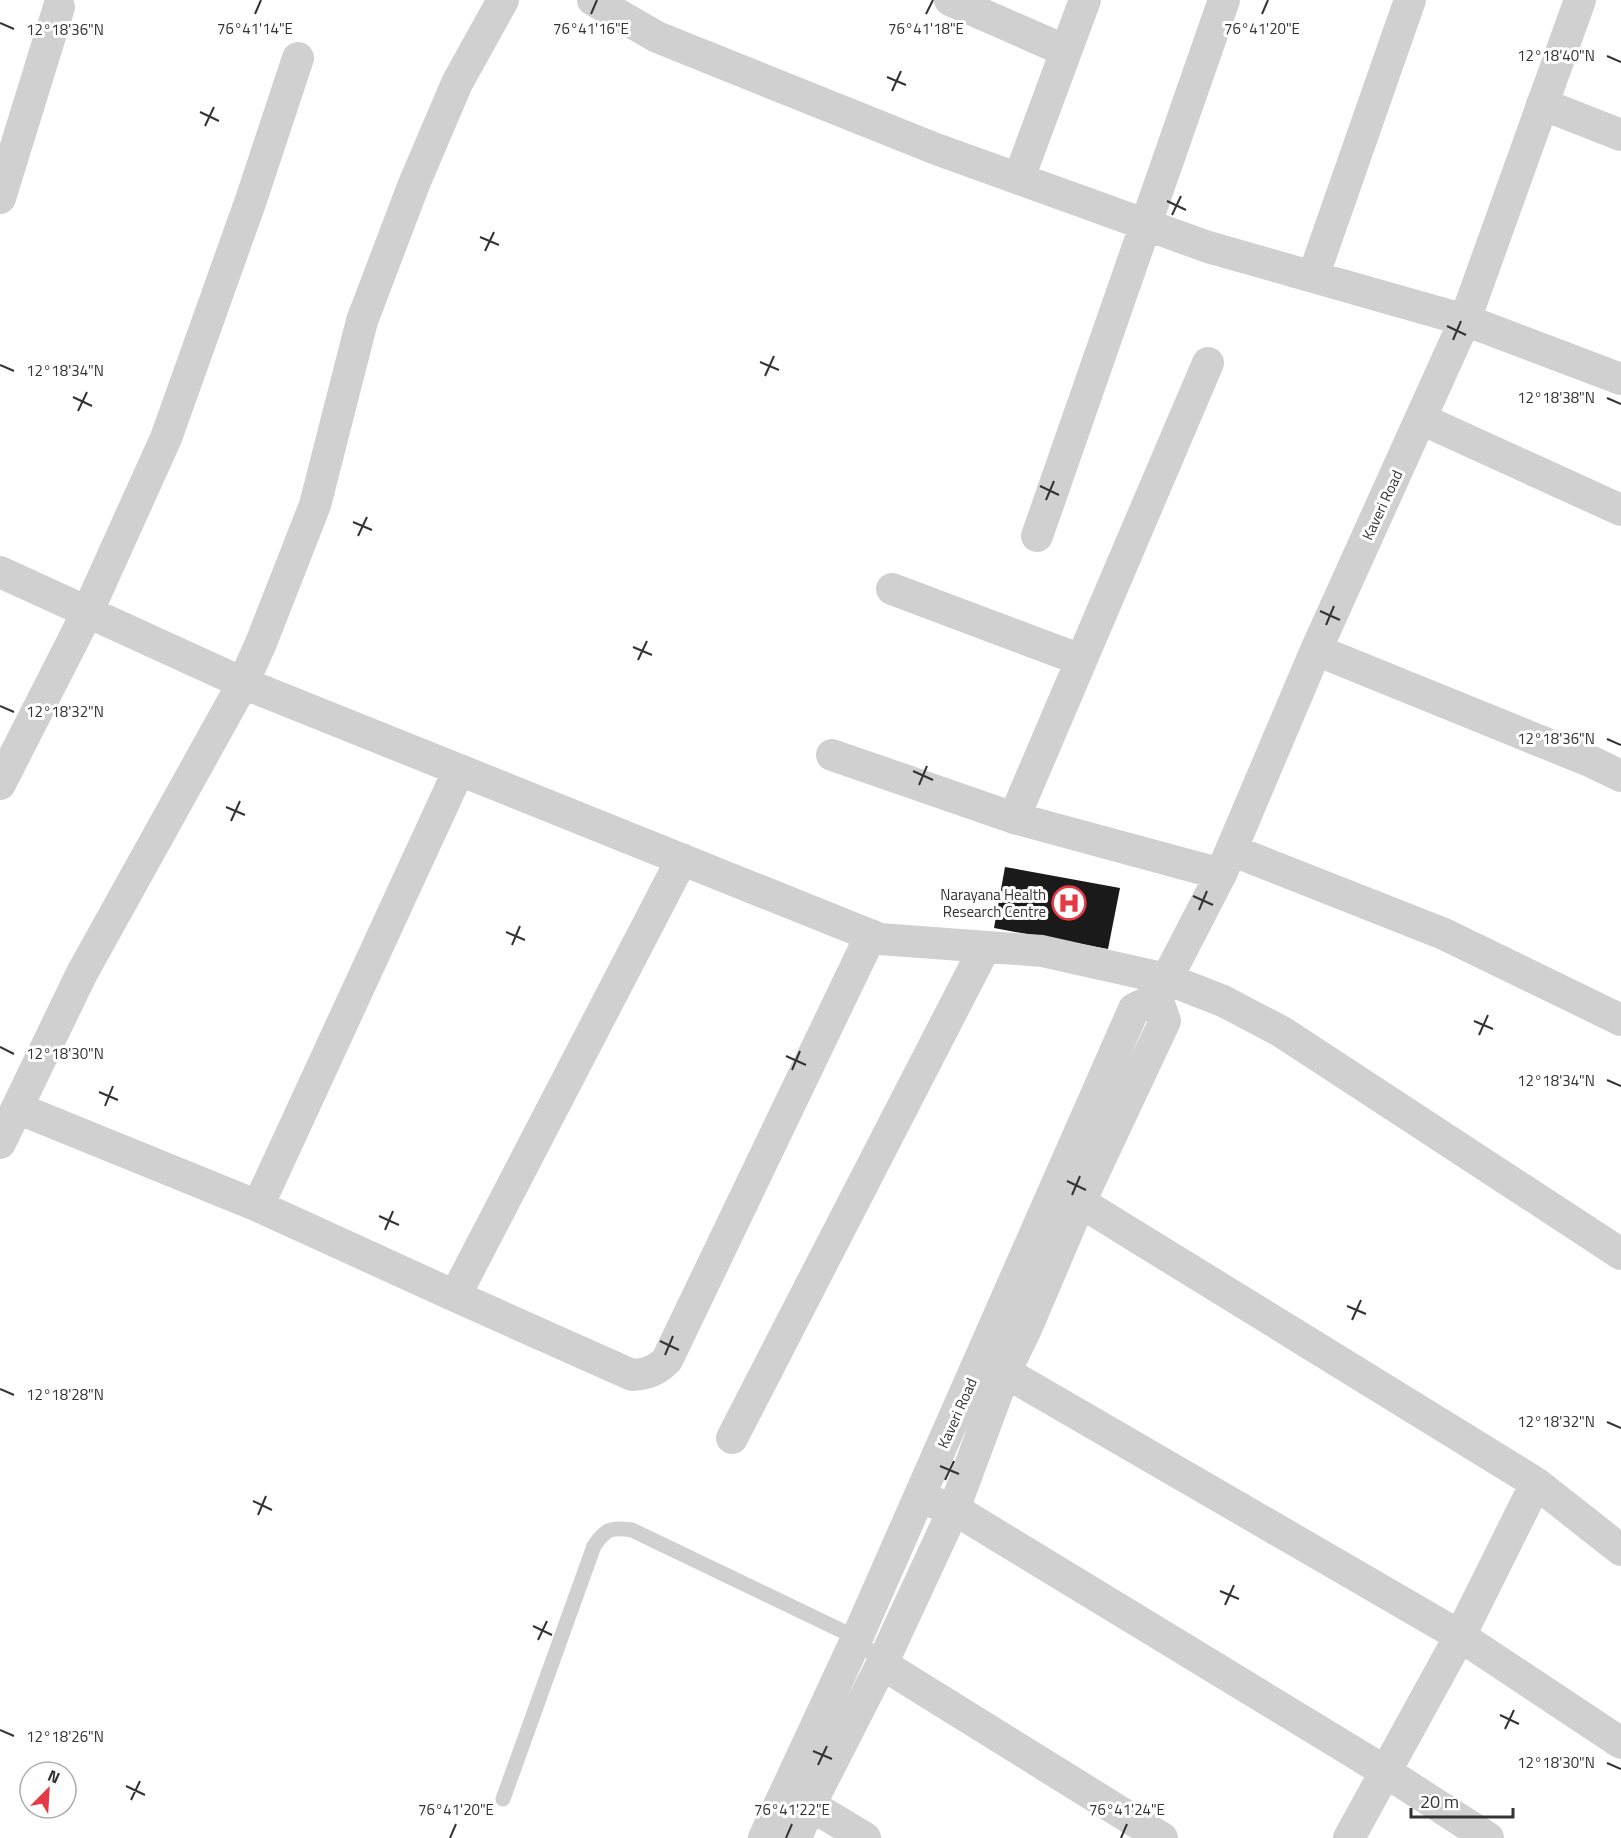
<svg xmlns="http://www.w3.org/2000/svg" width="1621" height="1838" font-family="'Titillium Web',sans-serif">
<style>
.building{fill:#1a1a1a}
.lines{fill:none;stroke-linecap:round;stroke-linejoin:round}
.lane{stroke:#d0d0d0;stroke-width:15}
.street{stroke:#d0d0d0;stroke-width:32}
.ticks{fill:none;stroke:#333;stroke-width:2}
.labels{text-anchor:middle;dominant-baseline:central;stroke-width:6;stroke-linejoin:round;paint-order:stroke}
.street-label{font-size:15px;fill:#333;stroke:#fff}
.poi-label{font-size:15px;fill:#333;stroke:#fff;text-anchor:end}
.ticks-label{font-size:15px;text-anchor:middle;fill:#333;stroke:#fff;stroke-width:6;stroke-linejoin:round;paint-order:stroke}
</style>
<rect width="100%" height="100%" fill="#fff"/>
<path class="building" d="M1005 867 1120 888 1108 949 994 928Z"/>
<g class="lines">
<path class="lane" d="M503 1799 594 1546C606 1528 612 1527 632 1530L857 1638 882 1664"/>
<path class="street" d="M593 0 657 37 936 149 1208 247 1465 320 1621 379
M950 0 1066 51
M1542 104 1621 135
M1019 178 1085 0
M0 198 59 7
M1313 277 1410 0
M1208 363 1014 818 1221 874
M1421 419 1621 510
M1037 536 1224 0
M0 572 243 683 880 939 1042 951 1167 979 1223 1001 1282 1032 1621 1254
M892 589 1081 660
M1316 650 1592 762 1621 776
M832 755 1014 818
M0 784 87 613 166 438 251 200 298 58
M1231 850 1444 934 1621 1020
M17 1108 258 1206 459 770
M0 1143 82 973 243 683 261 643 315 505 362 321 414 184 457 83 503 0
M1080 1202 1536 1483 1621 1550
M258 1206 455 1296 682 859
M455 1296 632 1375C647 1374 656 1371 667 1360L871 935
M1005 1372 1460 1636 1621 1743
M732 1438 985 947
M935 1503 954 1509 1386 1772 1488 1838
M882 1664 1162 1838
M810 1805 865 1838
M764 1838 857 1638 1134 1009 1157 998 1221 874 1316 650 1465 320 1580 0
M796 1838 810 1805 882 1664 954 1509 1005 1372 1026 1329 1080 1202 1165 1021 1157 998
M1349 1838 1460 1636 1536 1483"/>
</g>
<path class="ticks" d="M255 14 261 0M591 14 597 0M926 14 933 0M1262 14 1268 0M0 23 14 29M1607 56 1621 62M887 77 906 85M892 91 901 71M200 112 219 121M205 126 214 107M1167 201 1186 210M1172 215 1181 196M480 237 499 245M485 251 494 232M1447 326 1466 335M1453 340 1461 321M760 362 779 370M0 365 14 371M765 376 774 356M73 397 92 406M1607 398 1621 404M78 411 87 392M1040 486 1059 495M1046 500 1054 481M353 522 372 530M358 536 367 517M1320 611 1340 620M1326 625 1334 606M633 647 652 655M638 660 647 641M0 706 14 712M1607 739 1621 745M913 771 933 780M919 785 927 766M226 807 245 815M231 821 240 801M1193 896 1213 905M1199 910 1207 891M506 932 525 940M512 945 520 926M1474 1021 1493 1029M1479 1035 1488 1015M0 1047 14 1054M786 1056 806 1065M792 1070 800 1051M1607 1080 1621 1086M99 1092 118 1100M105 1106 113 1086M1067 1181 1086 1190M1072 1195 1080 1176M379 1216 399 1225M385 1230 393 1211M1347 1306 1366 1314M1352 1320 1361 1300M660 1341 679 1350M665 1355 673 1336M0 1389 14 1395M1607 1422 1621 1428M940 1466 959 1474M945 1480 954 1461M253 1501 272 1510M258 1515 266 1496M1220 1591 1239 1599M1225 1605 1234 1585M533 1626 552 1635M538 1640 547 1621M1500 1715 1519 1724M1505 1729 1514 1710M0 1730 14 1736M813 1751 832 1759M1607 1763 1621 1769M818 1765 827 1746M126 1786 145 1795M131 1800 140 1781M450 1838 456 1824M786 1838 792 1824M1121 1838 1127 1824"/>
<defs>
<g id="hospital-ring" transform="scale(1.725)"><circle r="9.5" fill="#fff" stroke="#e63946" stroke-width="1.5"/><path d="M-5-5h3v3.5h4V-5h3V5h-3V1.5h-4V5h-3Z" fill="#e63946"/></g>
</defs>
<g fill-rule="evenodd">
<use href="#hospital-ring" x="1069" y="903"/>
</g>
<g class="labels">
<g class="street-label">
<text transform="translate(1382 505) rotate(-65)">Kaveri Road</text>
<text transform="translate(957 1413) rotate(-66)">Kaveri Road</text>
</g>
<g class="poi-label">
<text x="1046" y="894">Narayana Health<tspan x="1046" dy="17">Research Centre</tspan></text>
</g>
</g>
<g class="ticks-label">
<text x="255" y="34">76°41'14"E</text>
<text x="591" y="34">76°41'16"E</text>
<text x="926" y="34">76°41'18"E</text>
<text x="1262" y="34">76°41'20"E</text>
<text x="65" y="35">12°18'36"N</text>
<text x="1556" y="61">12°18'40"N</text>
<text x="65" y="376">12°18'34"N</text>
<text x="1556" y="403">12°18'38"N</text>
<text x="65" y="717">12°18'32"N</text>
<text x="1556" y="744">12°18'36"N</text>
<text x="65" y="1059">12°18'30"N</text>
<text x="1556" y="1086">12°18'34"N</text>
<text x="65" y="1400">12°18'28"N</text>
<text x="1556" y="1427">12°18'32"N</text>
<text x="65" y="1742">12°18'26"N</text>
<text x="1556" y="1768">12°18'30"N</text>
<text x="456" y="1815">76°41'20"E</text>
<text x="792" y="1815">76°41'22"E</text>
<text x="1127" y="1815">76°41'24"E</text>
</g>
<g transform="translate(48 1790) rotate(24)"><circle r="28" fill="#ffffff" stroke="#adadad" stroke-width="1.5"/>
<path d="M0-4.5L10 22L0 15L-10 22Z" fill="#e63946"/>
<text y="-9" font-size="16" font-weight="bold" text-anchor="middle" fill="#333333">N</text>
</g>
<path d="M1411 1808v9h102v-9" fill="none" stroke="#333333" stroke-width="3"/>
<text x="1420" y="1808" font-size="18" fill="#333333" stroke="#ffffff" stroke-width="4.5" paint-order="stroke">20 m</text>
</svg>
